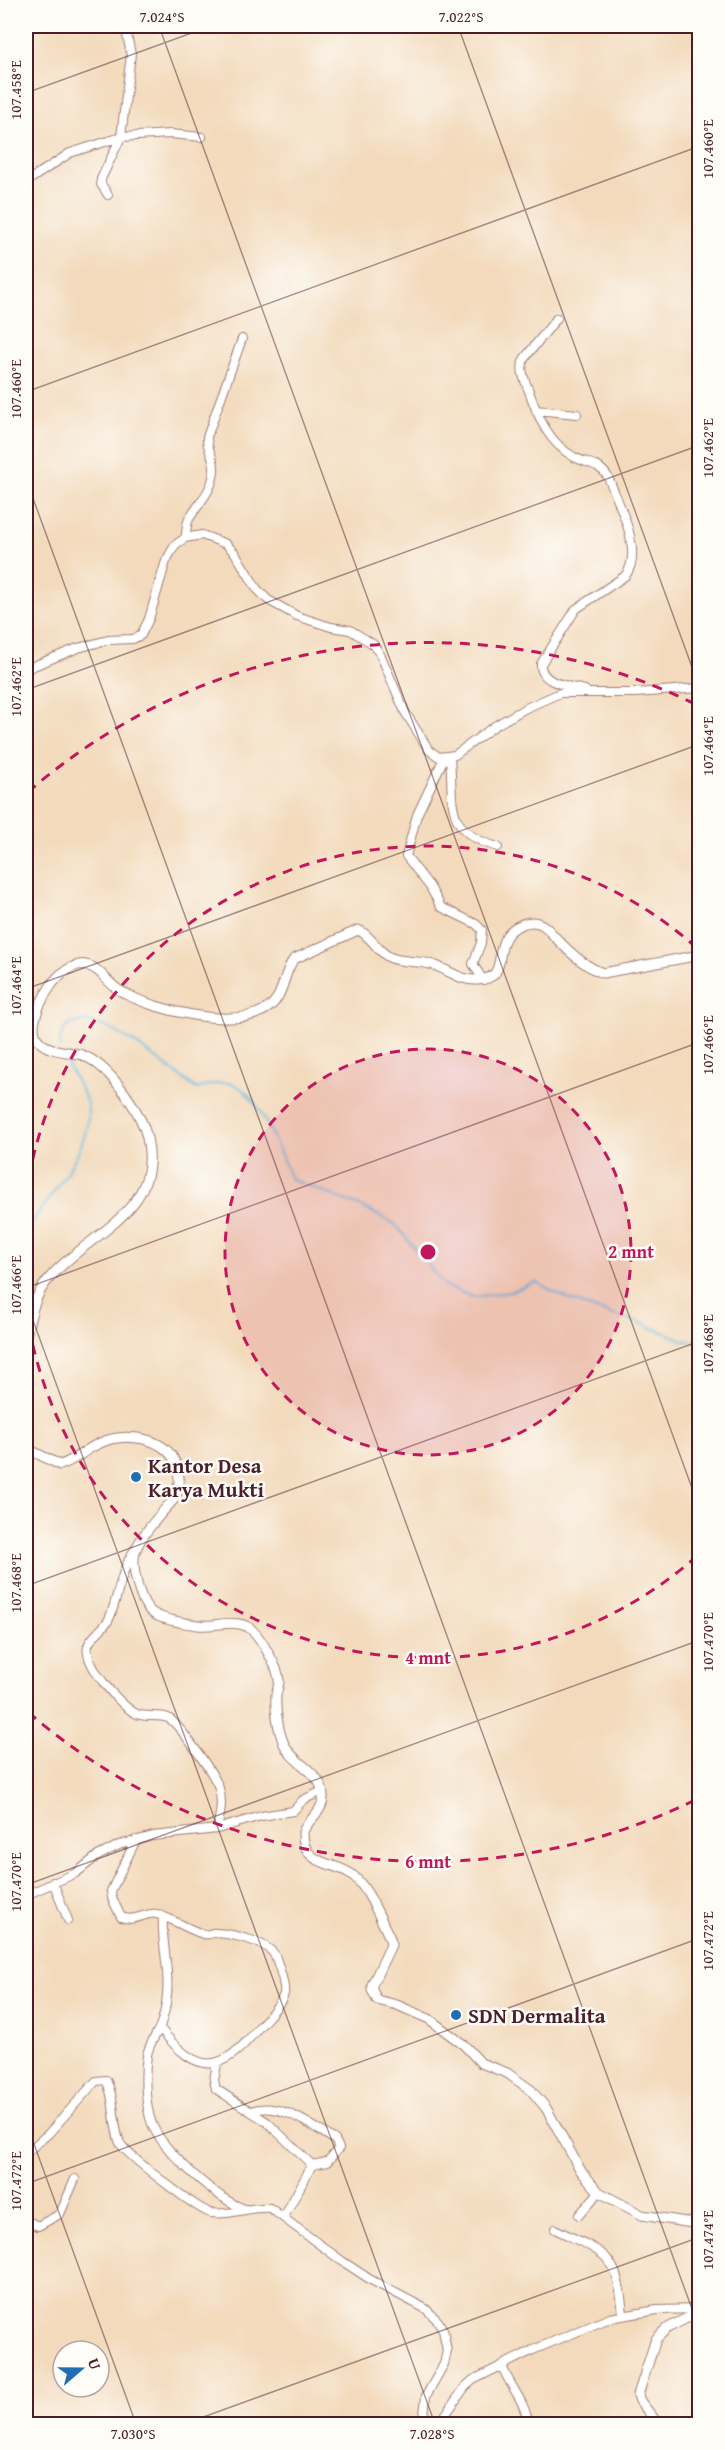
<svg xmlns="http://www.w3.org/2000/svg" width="725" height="2450" font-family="'Gentium Book Plus',serif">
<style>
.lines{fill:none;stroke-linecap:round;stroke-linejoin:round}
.stream{stroke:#61bbdf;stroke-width:2}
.minor-casing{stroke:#9e7c74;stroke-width:10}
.tertiary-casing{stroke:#9e7c74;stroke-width:11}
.minor{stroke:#fff;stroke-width:8}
.tertiary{stroke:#fff;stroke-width:9}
.ticks{fill:none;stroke:#4a1f2b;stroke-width:1.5;stroke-opacity:0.45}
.ring{fill:none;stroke:#c2185b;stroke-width:3;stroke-dasharray:10 8}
.poi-dot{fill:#1f6fb2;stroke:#fdfcf7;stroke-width:2}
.labels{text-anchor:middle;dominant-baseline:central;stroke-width:5;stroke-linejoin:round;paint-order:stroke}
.poi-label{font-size:21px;font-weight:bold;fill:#4a1f2b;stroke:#fdfcf7;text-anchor:start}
.centre{fill:#c2185b;stroke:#fdfcf7;stroke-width:3}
.ring-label{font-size:18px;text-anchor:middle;font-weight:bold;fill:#c2185b;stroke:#fdfcf7;stroke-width:5;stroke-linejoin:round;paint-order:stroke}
.neatline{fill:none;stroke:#4a1f2b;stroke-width:2}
.ticks-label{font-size:15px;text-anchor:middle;fill:#4a1f2b}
</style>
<rect width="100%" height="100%" fill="#fdfcf7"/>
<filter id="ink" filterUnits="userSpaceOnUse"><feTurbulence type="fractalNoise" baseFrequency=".0167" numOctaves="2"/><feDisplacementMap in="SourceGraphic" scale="12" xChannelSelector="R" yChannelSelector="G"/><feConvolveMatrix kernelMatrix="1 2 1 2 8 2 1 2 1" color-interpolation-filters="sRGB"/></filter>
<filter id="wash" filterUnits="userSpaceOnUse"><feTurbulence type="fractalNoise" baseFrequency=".008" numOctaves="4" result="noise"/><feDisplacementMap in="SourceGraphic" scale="24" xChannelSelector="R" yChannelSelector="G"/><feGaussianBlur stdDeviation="1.35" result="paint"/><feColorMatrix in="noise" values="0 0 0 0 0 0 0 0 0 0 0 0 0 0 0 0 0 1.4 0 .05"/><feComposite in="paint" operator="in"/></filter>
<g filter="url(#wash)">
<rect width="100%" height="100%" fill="#f3dabc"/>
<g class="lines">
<path class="stream" d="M60 1047C59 1038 62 1028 72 1024 104 1009 170 1071 197 1089 207 1085 218 1082 229 1083 258 1087 280 1155 291 1179L360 1206 395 1224 445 1286 473 1297 510 1292 536 1282 561 1296 591 1308 640 1323 686 1341H700
M26 1229C49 1199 99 1140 86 1100 81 1088 69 1069 63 1055"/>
</g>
</g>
<g filter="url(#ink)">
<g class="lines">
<g class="minor-casing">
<path id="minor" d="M26 182 70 153 121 137 131 54 125 26
M108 195 101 184V179L121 137 170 134 202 137
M557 318 524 359C519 372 526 382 530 394 539 419 549 443 574 457 588 464 599 463 608 477 618 503 645 552 625 576L576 609 541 664C540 684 570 686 585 690
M536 410 577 414
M185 538C187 532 186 525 189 519 199 503 214 489 214 469 215 457 206 449 207 437L242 339
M26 669 78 648 108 640 133 639 141 635 149 619 166 561 175 545 185 538 202 535 226 544 235 553 257 589 268 600 297 616 331 627 350 630 373 644 381 656 405 712 429 750 439 757 455 755 496 725 526 708 560 693H636L700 688
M450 757C454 803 443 832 498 847
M444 758 417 815 406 856 430 887 441 907 476 924 482 930 481 943 473 964 483 980
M26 1293 34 1303
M217 1829 261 1816 293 1811 303 1800 322 1791
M136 1840 111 1891 112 1898 121 1917C137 1923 145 1911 157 1914 173 1919 187 1929 203 1934 208 1936 211 1932 216 1933 232 1934 271 1942 276 1958 279 1967 286 1985 284 1994 280 2006 267 2018 259 2027 222 2074 198 2077 160 2028
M53 1882 68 1920
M26 1895 76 1873 96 1857 119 1845 153 1836 217 1829C220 1815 223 1802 219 1788 215 1776 180 1724 168 1718 159 1714 147 1718 137 1714 121 1707 83 1664 88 1646 91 1635 106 1628 110 1617 119 1593 121 1570 135 1549
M163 1917C161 1943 170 1969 167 1995 166 2005 164 2017 160 2026 156 2036 149 2044 147 2055 144 2076 145 2105 152 2124 162 2150 218 2200 245 2209
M217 2064 214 2080 216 2089 267 2122 312 2165 284 2217
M251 2111C279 2100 312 2126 335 2140L339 2148 327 2162 312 2165
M26 2153 48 2134 96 2081 106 2080C116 2099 112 2124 120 2143 125 2154 198 2210 211 2213 231 2216 250 2206 270 2208L342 2261 371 2280 426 2309 438 2321 443 2330 447 2351 444 2364 426 2396 423 2424
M579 2215 599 2192
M26 2220 38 2226 60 2214 75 2179
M555 2229C607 2255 617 2252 623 2314
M502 2366C510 2387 526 2402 528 2424
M439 2424 465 2387 473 2380 533 2350 610 2318 657 2310 700 2309"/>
</g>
<g class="tertiary-casing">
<path id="tertiary" d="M26 1335C31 1315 34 1297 47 1281 86 1233 164 1213 147 1138 141 1111 109 1065 82 1055 68 1051 49 1052 39 1041 24 1026 48 985 61 974 68 969 78 963 86 965 101 968 109 986 122 992 154 1010 233 1030 266 1009 285 998 282 974 294 959L358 930C371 935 376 950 389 957 401 963 417 960 430 964 446 968 460 981 477 980 515 979 486 940 520 925 526 922 532 921 538 923 546 925 550 932 555 937 568 951 585 967 603 973L700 955
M26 1448 60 1465C74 1461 85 1450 98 1444 120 1433 156 1435 172 1456 180 1469 181 1483 176 1497 164 1510 144 1531 137 1547 129 1563 139 1604 154 1614 166 1621 185 1623 198 1625 213 1627 235 1619 248 1627 259 1633 279 1669 279 1681 279 1686 277 1690 276 1695 275 1710 278 1730 284 1744 293 1765 323 1771 323 1797 324 1811 307 1820 303 1832 302 1866 332 1861 351 1874 368 1886 381 1921 390 1938L391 1945 372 1985V1990L377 2000 397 2005 429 2019 464 2045 481 2063 507 2073 531 2090 546 2108 581 2171 599 2192 642 2215 692 2223 700 2226
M658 2424 640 2401 638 2395 656 2339 666 2329 700 2311"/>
</g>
<use href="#minor" class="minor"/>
<use href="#tertiary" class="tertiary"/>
</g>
</g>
<path class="ticks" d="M159 26 700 1510M458 26 700 689M26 93 211 26M26 392 700 146M26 479 700 2331M26 690 700 445M26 989 700 744M26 1288 700 1042M26 1301 435 2424M26 1586 700 1341M26 1885 700 1640M26 2122 136 2424M26 2184 700 1938M184 2424 700 2237"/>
<circle cx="428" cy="1252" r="203" fill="#c2185b" fill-opacity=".12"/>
<g class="ring">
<circle cx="428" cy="1252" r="203"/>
<path d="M697 1556A406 406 0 0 1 26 1309M26 1195A406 406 0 0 1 697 948"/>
<path d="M695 1800A610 610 0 0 1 28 1712M28 792A610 610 0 0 1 695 704"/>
</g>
<g class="poi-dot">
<circle cx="136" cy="1477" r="6"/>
<circle cx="456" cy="2015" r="6"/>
</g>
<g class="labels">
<g class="poi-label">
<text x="148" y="1465">Kantor Desa<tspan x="148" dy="24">Karya Mukti</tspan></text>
<text x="468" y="2015">SDN Dermalita</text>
</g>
</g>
<circle cx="428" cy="1252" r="9" class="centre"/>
<g class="ring-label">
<text x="631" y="1258">2 mnt</text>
<text x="428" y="1664">4 mnt</text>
<text x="428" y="1868">6 mnt</text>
</g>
<rect width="725" height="2450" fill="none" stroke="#fdfcf7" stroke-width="66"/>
<g transform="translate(81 2369) rotate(70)"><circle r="28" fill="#fdfcf7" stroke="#b5a4a5" stroke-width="1.5"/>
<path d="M0-4.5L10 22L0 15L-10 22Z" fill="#1f6fb2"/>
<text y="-9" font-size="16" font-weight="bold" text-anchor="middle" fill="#4a1f2b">U</text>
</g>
<rect x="33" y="33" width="659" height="2384" class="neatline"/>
<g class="ticks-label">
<text x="162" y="22">7.024°S</text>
<text x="461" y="22">7.022°S</text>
<text transform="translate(16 90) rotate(-90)" y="5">107.458°E</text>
<text transform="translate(708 149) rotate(-90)" y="5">107.460°E</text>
<text transform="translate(16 389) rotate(-90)" y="5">107.460°E</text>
<text transform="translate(708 448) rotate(-90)" y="5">107.462°E</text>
<text transform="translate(16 687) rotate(-90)" y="5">107.462°E</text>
<text transform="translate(708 746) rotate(-90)" y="5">107.464°E</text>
<text transform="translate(16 986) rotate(-90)" y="5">107.464°E</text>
<text transform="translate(708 1045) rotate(-90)" y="5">107.466°E</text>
<text transform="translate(16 1285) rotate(-90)" y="5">107.466°E</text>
<text transform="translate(708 1344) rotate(-90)" y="5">107.468°E</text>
<text transform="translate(16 1583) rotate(-90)" y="5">107.468°E</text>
<text transform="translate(708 1642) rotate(-90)" y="5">107.470°E</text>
<text transform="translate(16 1882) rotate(-90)" y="5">107.470°E</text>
<text transform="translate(708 1941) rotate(-90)" y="5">107.472°E</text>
<text transform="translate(16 2181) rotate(-90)" y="5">107.472°E</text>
<text transform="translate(708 2240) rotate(-90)" y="5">107.474°E</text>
<text x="133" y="2439">7.030°S</text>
<text x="432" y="2439">7.028°S</text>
</g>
</svg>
